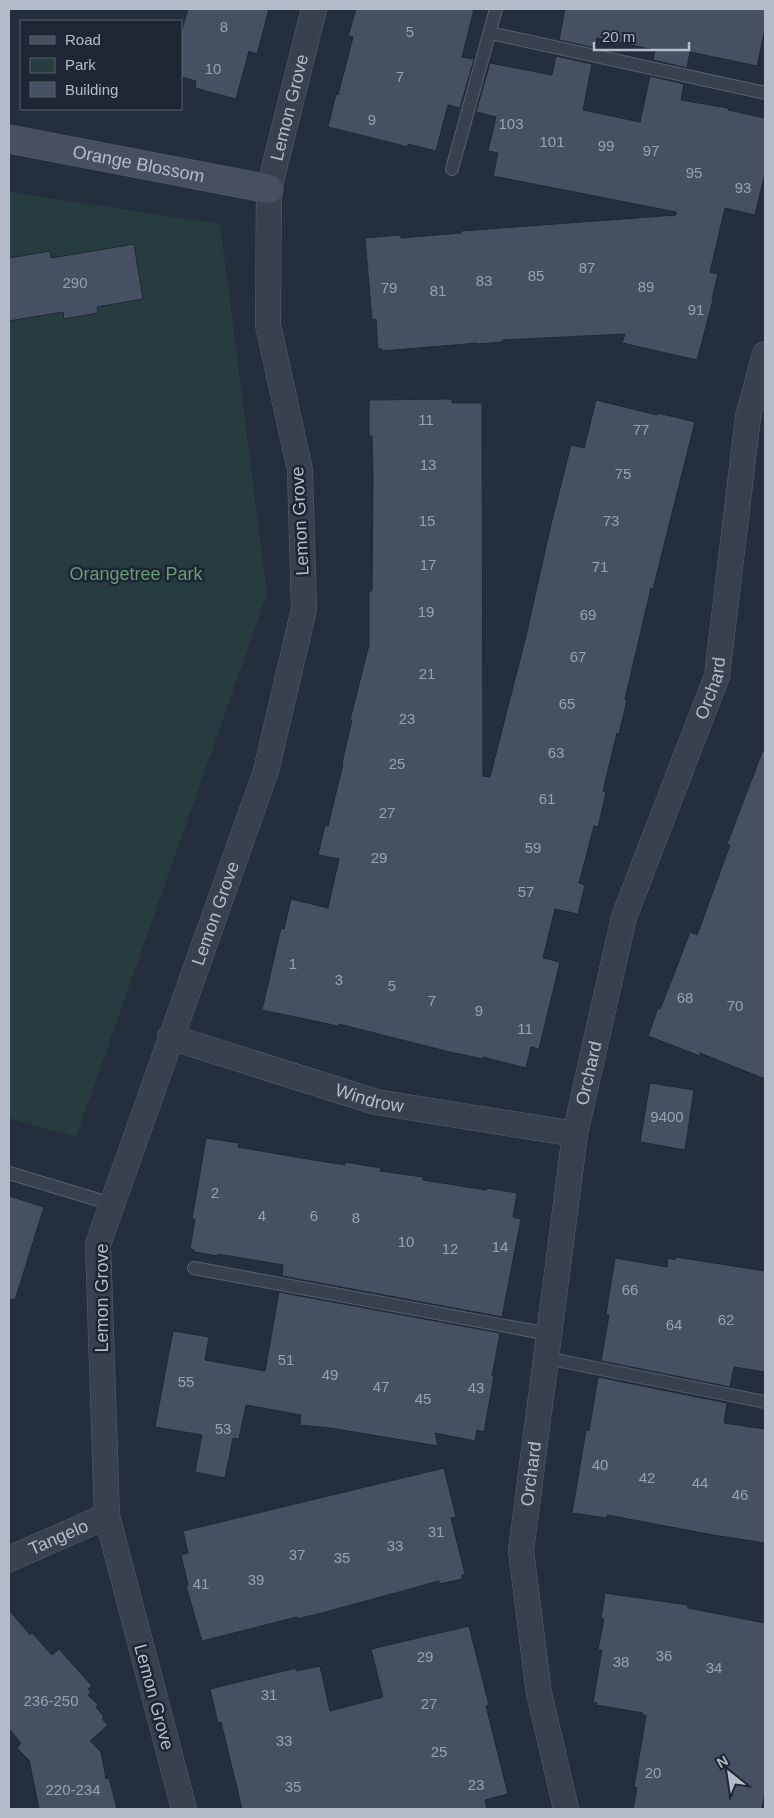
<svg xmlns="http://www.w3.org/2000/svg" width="774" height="1818" font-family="Arial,sans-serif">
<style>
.green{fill:#263c3f}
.building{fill:#455162;stroke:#1f2835}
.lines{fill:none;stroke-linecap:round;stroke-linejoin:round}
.lane-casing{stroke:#565f6c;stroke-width:14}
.street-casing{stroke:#565f6c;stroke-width:26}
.secondary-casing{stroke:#565f6c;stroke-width:29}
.lane{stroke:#38414e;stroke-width:12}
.street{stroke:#38414e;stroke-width:25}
.secondary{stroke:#465061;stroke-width:28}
.labels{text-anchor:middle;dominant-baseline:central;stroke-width:5;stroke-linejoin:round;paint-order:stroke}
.number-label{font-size:15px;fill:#98a1af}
.street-label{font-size:18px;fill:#b4bcc9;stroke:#1d2633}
.park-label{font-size:18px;fill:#6b9a76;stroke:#1d2633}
</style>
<rect width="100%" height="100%" fill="#242f3e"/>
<path class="green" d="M9 192 220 224 267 594 76 1137 9 1118Z"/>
<path class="building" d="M188 9H269L257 54 249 51 236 99 195 88 196 81 181 77V33Z
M356 9H474L462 57 474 59 460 108 448 105 436 151 408 144V147L328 127 336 94 338 95 353 37 348 36Z
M565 9H765V28L757 66 690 52 687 68 653 60 655 50 597 38 595 48 559 40Z
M556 56 592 64 583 110 640 122 650 76 684 84 681 100 728 108V110L765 118V173L755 215 725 208 710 272 718 274 712 299 713 300 697 360 622 343 625 334 502 340 503 342 477 344V343L382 351V349H378L376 319 372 320 365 238 401 235V238L461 233V231L676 215V212L493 176 498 153 488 151 496 117 476 112 490 63 552 75Z
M134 244 143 299 97 307 98 313 64 319 63 312 9 321V258L50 251 51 258Z
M452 399V403H482L483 776 490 777 526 636 552 520 571 445 584 448 596 400 657 415 658 413 695 422 653 589 651 588 625 699 627 700 619 734 617 733 603 791 606 792 598 827 594 826 579 883 585 885 578 914 555 909 543 958 560 962 539 1049 531 1047 526 1068 483 1057V1059L450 1052 339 1024 338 1026 262 1010 281 928 284 929 291 899 328 908 339 859 318 855 325 825 328 826 343 764 342 763 352 720H350L369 645V591H372L373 478 372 436H369V400Z
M763 750H765V1079L700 1053V1056L648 1036 658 1008 660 1009 671 982 690 932 697 935 730 845 727 844Z
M650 1083 694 1090 685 1150 640 1142Z
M206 1138 239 1143 238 1147 301 1158 345 1165V1162L381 1168 380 1171 423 1177V1180L486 1190 487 1188 517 1193 513 1217 521 1219 502 1317 282 1276 283 1265 218 1254V1256L194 1252V1250L190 1249 195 1219H192Z
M9 1196 44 1207 15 1300 9 1299Z
M676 1257 765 1271V1372L734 1367 730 1387 601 1361 609 1315 606 1314 615 1258 667 1267 668 1258 675 1260Z
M279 1292 500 1333 492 1376H494L484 1432 477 1430 475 1441 435 1433 438 1446 330 1428 300 1425 301 1415 246 1405 239 1439 233 1438 225 1478 195 1472 202 1435 155 1427 173 1331 209 1337 205 1360 265 1371Z
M598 1377 727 1403 724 1423 765 1429V1543L713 1535 607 1515V1518L572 1513 586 1430 589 1431Z
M444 1468 456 1517 451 1518 465 1574 462 1575V1579L439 1584V1581L322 1613 297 1619V1617L202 1641 186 1586 188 1585 181 1555 188 1553 183 1531Z
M605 1593 688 1605V1608L765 1623V1790L762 1809H633L637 1788 634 1787 646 1716 643 1715V1713L596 1705 597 1703 593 1702 602 1650H598L604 1619 601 1618Z
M9 1610 30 1635 32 1633 52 1655 59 1649 92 1686 88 1689 91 1693 88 1695 98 1705 96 1707 104 1717 102 1719 108 1725 90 1741 101 1752 106 1779 109 1778 117 1809H39L29 1760 17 1748 21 1743 9 1729Z
M469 1626 489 1705 486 1706 508 1794 485 1800 487 1809H242L221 1722 218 1723 210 1689 296 1668V1671L320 1666 330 1711 383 1697 371 1649Z"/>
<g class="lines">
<g class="lane-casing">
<path id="lane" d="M490 33 765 93
M452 169 496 9
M9 1173 112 1204
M194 1268 549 1334
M546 1358 765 1402"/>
</g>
<g class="street-casing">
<g id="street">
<path id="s1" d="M170 1037 376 1102 575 1134"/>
<path id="s2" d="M9 1559 107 1516"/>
<path id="s3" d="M184 1809 107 1516 98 1244 266 771 304 609 300 470 268 325 269 189 314 9"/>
<path id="s4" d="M566 1809 539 1693 521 1551 575 1134 624 917 717 676 748 417 765 354"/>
</g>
</g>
<g class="secondary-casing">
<g id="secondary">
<path id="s5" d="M9 139 269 189"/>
</g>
</g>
<use href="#lane" class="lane"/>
<use href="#street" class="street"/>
<use href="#secondary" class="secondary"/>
</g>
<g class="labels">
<g class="number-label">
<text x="224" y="26">8</text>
<text x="410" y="31">5</text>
<text x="213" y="68">10</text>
<text x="400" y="76">7</text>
<text x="372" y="119">9</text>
<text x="511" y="123">103</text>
<text x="552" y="141">101</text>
<text x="606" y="145">99</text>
<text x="651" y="150">97</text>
<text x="694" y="172">95</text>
<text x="743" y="187">93</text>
<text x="587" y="267">87</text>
<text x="536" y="275">85</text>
<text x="484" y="280">83</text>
<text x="75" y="282">290</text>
<text x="646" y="286">89</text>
<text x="389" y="287">79</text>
<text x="438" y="290">81</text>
<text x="696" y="309">91</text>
<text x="426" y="419">11</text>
<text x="641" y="429">77</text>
<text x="428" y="464">13</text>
<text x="623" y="473">75</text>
<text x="427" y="520">15</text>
<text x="611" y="520">73</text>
<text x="428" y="564">17</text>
<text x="600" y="566">71</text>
<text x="426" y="611">19</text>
<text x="588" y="614">69</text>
<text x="578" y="656">67</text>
<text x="427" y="673">21</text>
<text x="567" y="703">65</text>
<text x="407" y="718">23</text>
<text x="556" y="752">63</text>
<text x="397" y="763">25</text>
<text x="547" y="798">61</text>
<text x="387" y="812">27</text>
<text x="533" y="847">59</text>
<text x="379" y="857">29</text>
<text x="526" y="891">57</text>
<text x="293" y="963">1</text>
<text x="339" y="979">3</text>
<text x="392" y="985">5</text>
<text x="685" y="997">68</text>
<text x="432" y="1000">7</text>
<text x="735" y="1005">70</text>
<text x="479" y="1010">9</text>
<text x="525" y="1028">11</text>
<text x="667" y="1116">9400</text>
<text x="215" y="1192">2</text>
<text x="262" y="1215">4</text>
<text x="314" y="1215">6</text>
<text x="356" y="1217">8</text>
<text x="406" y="1241">10</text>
<text x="500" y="1246">14</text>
<text x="450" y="1248">12</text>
<text x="630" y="1289">66</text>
<text x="726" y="1319">62</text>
<text x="674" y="1324">64</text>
<text x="286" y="1359">51</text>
<text x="330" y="1374">49</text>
<text x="186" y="1381">55</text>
<text x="381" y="1386">47</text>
<text x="476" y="1387">43</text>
<text x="423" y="1398">45</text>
<text x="223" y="1428">53</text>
<text x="600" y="1464">40</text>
<text x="647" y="1477">42</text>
<text x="700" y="1482">44</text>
<text x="740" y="1494">46</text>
<text x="436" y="1531">31</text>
<text x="395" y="1545">33</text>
<text x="297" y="1554">37</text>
<text x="342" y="1557">35</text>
<text x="256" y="1579">39</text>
<text x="201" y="1583">41</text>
<text x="664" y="1655">36</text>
<text x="425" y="1656">29</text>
<text x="621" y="1661">38</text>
<text x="714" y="1667">34</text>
<text x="269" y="1694">31</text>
<text x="51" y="1700">236-250</text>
<text x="429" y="1703">27</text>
<text x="284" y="1740">33</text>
<text x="439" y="1751">25</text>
<text x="653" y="1772">20</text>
<text x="476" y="1784">23</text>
<text x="293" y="1786">35</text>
<text x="73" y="1789">220-234</text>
</g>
<g class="street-label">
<text stroke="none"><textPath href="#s3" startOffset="1751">Lemon Grove</textPath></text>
<text stroke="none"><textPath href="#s5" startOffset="132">Orange Blossom</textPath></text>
<text transform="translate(300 521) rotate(-93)">Lemon Grove</text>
<text stroke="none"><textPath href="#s4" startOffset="1150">Orchard</textPath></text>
<text stroke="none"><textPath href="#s3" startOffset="926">Lemon Grove</textPath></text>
<text stroke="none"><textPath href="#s4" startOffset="745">Orchard</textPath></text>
<text stroke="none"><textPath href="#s1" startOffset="209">Windrow</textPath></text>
<text transform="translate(102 1298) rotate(-90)">Lemon Grove</text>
<text stroke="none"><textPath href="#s4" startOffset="340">Orchard</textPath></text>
<text stroke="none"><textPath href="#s2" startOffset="54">Tangelo</textPath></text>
<text transform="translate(154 1697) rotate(75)">Lemon Grove</text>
</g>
<g class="park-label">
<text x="136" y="574">Orangetree Park</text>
</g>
</g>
<rect width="774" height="1818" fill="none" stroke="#b4bcc9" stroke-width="20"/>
<rect x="20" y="20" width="162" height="90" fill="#1d2633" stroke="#59626f"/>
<rect x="30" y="36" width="25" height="8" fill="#465061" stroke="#59626f"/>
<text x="65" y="45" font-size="15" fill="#b4bcc9">Road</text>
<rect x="30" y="58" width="25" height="15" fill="#263c3f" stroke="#59626f"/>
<text x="65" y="70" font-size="15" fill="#b4bcc9">Park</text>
<rect x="30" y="82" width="25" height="15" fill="#455162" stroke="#59626f"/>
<text x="65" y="95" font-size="15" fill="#b4bcc9">Building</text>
<g transform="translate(729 1773) rotate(330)" stroke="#1d2633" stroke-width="4" paint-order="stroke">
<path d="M0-4L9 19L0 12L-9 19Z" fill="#b4bcc9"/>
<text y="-8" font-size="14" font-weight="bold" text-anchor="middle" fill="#b4bcc9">N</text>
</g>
<path d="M594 42v8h95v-8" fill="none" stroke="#b4bcc9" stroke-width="2.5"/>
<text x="602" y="42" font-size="15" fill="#b4bcc9" stroke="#1d2633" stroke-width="4" paint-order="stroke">20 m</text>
</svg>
